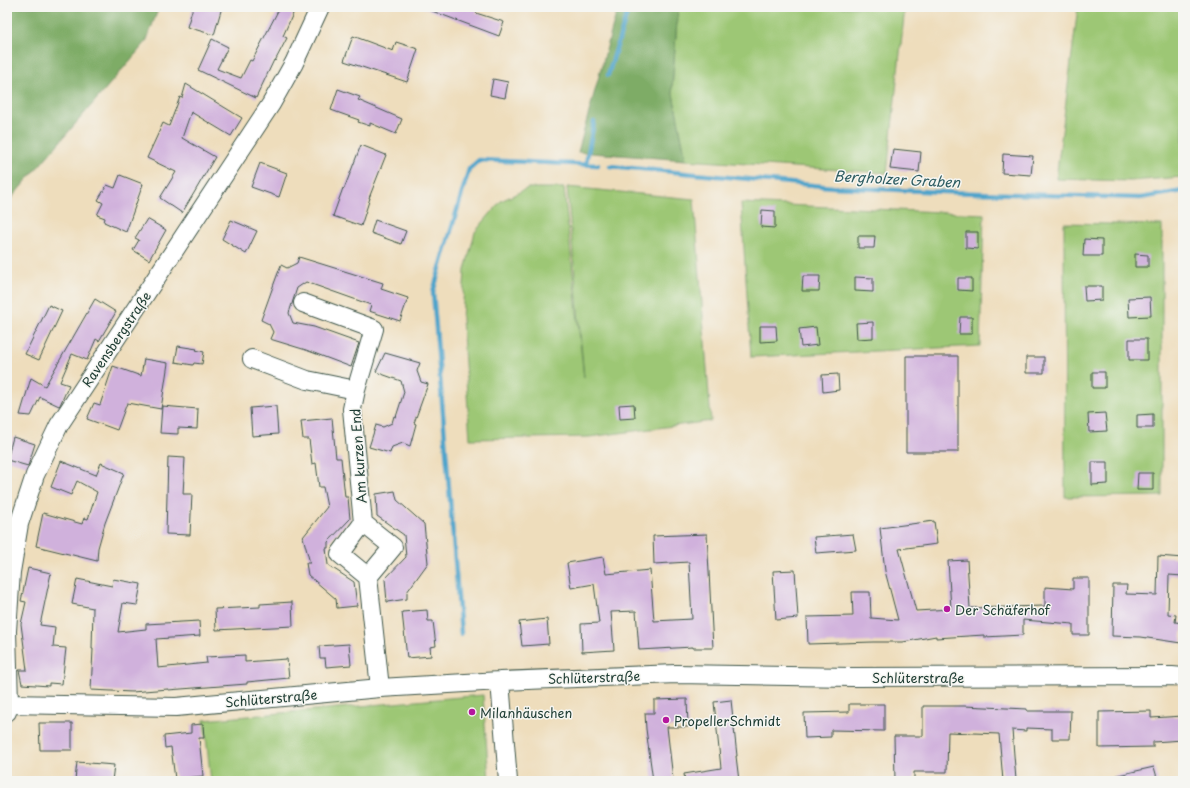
<svg xmlns="http://www.w3.org/2000/svg" width="1190" height="788" font-family="'Playpen Sans',sans-serif">
<style>
.green{fill:#9dc774;stroke:#5e8254}
.forest{fill:#7eac66;stroke:#4e744d}
.lines{fill:none;stroke-linecap:round;stroke-linejoin:round}
.stream{stroke:#4fa4cb;stroke-width:4.5}
.building{fill:#d0b1dc}
.street-casing{stroke:#3e5548;stroke-width:20}
.street{stroke:#fff;stroke-width:18}
.poi-dot{fill:#b5179e;stroke:#f6f6f2;stroke-width:1.5}
.labels{text-anchor:middle;dominant-baseline:central;stroke-width:3;stroke-linejoin:round;paint-order:stroke}
.street-label{font-size:13px;fill:#1f3d34;stroke:#f6f6f2}
.poi-label{font-size:13px;fill:#1f3d34;stroke:#f6f6f2;text-anchor:start}
.water-label{font-size:14px;font-style:italic;fill:#2d5c61;stroke:#f6f6f2}
</style>
<rect width="100%" height="100%" fill="#f6f6f2"/>
<filter id="ink" filterUnits="userSpaceOnUse"><feTurbulence type="fractalNoise" baseFrequency=".025" numOctaves="2"/><feDisplacementMap in="SourceGraphic" scale="8" xChannelSelector="R" yChannelSelector="G"/><feConvolveMatrix kernelMatrix="1 2 1 2 8 2 1 2 1" color-interpolation-filters="sRGB"/></filter>
<filter id="wash" filterUnits="userSpaceOnUse"><feTurbulence type="fractalNoise" baseFrequency=".012" numOctaves="4" result="noise"/><feDisplacementMap in="SourceGraphic" scale="16" xChannelSelector="R" yChannelSelector="G"/><feGaussianBlur stdDeviation="0.9" result="paint"/><feColorMatrix in="noise" values="0 0 0 0 0 0 0 0 0 0 0 0 0 0 0 0 0 1.4 0 .05"/><feComposite in="paint" operator="in"/></filter>
<g filter="url(#wash)">
<rect width="100%" height="100%" fill="#eeddbc"/>
<path class="green" d="M678 7H905L887 173 686 160 672 89Z
M1078 7H1183V177L1130 181 1056 179Z
M567 187 694 199 711 421 589 437 470 439 462 319 465 270 475 232 501 201 528 188H564L584 378Z
M741 203 984 214 980 346 751 357Z
M1064 223 1162 225V496L1065 497Z
M483 695 489 781H211L204 720Z"/>
<path class="forest" d="M7 7H159L146 42 7 203Z
M618 7H678L672 89 686 160 578 152Z"/>
<g class="lines">
<path class="stream" d="M608 75 629 7
M586 163 594 122
M610 166 833 187 944 192 1140 198 1183 191
M461 634 433 292 469 169 479 160 598 165"/>
</g>
<g id="blocks">
<path class="building" d="M193 7H222L214 35 187 27Z
M280 7H296L283 36 287 38 275 61 274 60 256 98 198 70 212 39 228 47 217 69 241 78 250 60 252 61Z
M425 7H479L476 13 504 22 499 36 424 8Z
M353 36 393 51 396 42 418 49 407 82 344 61Z
M493 79 508 82 505 98 490 95Z
M186 84 242 118 231 136 191 112 182 138 215 157 194 193 182 213 160 198 176 172 147 158 163 123 169 126 180 97 182 98Z
M338 89 360 97 358 100 402 119 396 134 370 123V126L358 122 359 120 331 110Z
M361 145 386 155 369 198H370L361 226 333 216 343 188 344 189Z
M893 149 921 152 919 172 890 169Z
M1003 154 1033 156 1031 175 1002 173Z
M260 163 287 173 279 197 251 187Z
M120 175 143 184 126 232 104 222 105 218 97 215 103 203 98 200 107 185 115 188Z
M762 210 775 211V228L761 227Z
M147 219 166 230 149 260 133 250 139 240 135 238Z
M231 220 257 231 246 254 222 239Z
M375 220 406 231 401 244 371 233Z
M966 232H978V249L966 248Z
M858 236H875L874 248H858Z
M1084 239 1102 240V256H1083Z
M1135 254 1148 255V267H1135Z
M299 257 383 283 381 289 408 298 400 321 369 311 371 305 306 282 297 288 289 313 293 323 314 327 359 343 351 367 306 350 270 339 273 332 269 324 261 320 275 281 281 265 287 268 297 263Z
M803 276H820L819 291H802Z
M855 277 873 278V292L855 291Z
M958 278H972V291L958 290Z
M1084 286H1102V300L1085 301Z
M1150 297 1151 316 1129 317 1128 298Z
M95 299 116 312 99 341 96 339 87 360 72 354 60 382 69 385 60 405 59 406 40 397 31 416 20 415 31 378 45 386Z
M49 305 62 311 39 360 25 354Z
M960 317H972V334H959Z
M873 322V338L857 339 856 323Z
M760 326H776L777 341 760 342Z
M816 327 818 345 801 347 799 329Z
M1129 339H1147V360H1129Z
M178 346 197 349 196 350 204 352 202 364 194 363 193 365 175 362Z
M385 353 420 363 417 371 421 382 428 384 414 423 416 424 410 446 403 443 392 447 390 453 369 447 376 425 383 427 392 423 394 416 396 417 404 392 401 381 376 372Z
M906 356H958V452H906Z
M1026 357H1044V373H1026Z
M144 359 168 363 161 409 127 403 117 430 87 419 94 403 100 405 113 366 141 376Z
M1092 372H1105V388H1092Z
M838 374 839 390 823 392 822 375Z
M634 404 635 418 620 419 619 405Z
M162 406 198 409 197 429 178 428V434L160 433Z
M276 406 278 434 252 436 250 408Z
M1105 413 1107 431 1089 432 1088 414Z
M1153 414V428H1137V415Z
M332 418 336 458H341L345 497H348L350 519 328 542V548H326L328 565 354 582 357 606 337 608 336 599 308 575 306 563H310L303 537 327 507 323 487H319L316 463 312 464 309 439H303L301 421Z
M13 437 35 444 28 466 7 460Z
M168 457 185 458 183 494H192L190 535 166 534Z
M61 461 96 475 101 463 124 473 105 523 98 548 97 561 36 546 43 513 82 524 84 518 88 519 97 492 77 481 71 495 51 487Z
M1092 462H1108V484L1092 485Z
M1138 473H1153V490H1137Z
M395 491 397 500 424 524 428 563 407 592V599L387 602 385 579 406 557 404 535 377 516 376 494Z
M934 521 937 544 899 549 916 611 951 609 948 561 967 560 970 608 1045 606V587L1073 589V578H1089V635H1073V624L1023 620V635L984 637V635L936 638V636L903 642H873L808 644 807 617 853 616 852 592H870L871 618 898 620 885 571 880 528Z
M707 534 713 648H693V647L639 650 636 611 611 612 614 650 582 652 581 624 599 623 594 584 571 588 567 563 603 557 606 574 650 570 654 621 692 619 689 562 654 564 653 536Z
M853 534 856 550 816 553 814 537Z
M1158 556 1183 558V576L1169 575 1168 614 1176 615 1175 622 1183 623 1181 643 1141 637 1112 636 1113 585H1127L1126 594 1157 595Z
M28 568 51 573 40 625 55 627 53 647 66 648 62 684 49 683V686L22 684 19 670H27L21 624 26 602 21 601Z
M795 570 798 618 776 620 773 571Z
M77 579 112 586 113 579 141 584 137 605 123 603 118 632 146 629V624L199 621 200 636 156 639 158 668 207 663 206 657 245 655V662L287 659 289 678 247 682V684L168 690V689L132 692 91 690 93 649H92L93 608 72 604Z
M292 602 293 626 216 630 215 609 260 607V604Z
M427 610 428 621H433L436 646 430 647 431 656 407 658 402 612Z
M547 619 549 644 522 646 519 622Z
M349 644 351 665 326 667 325 658H320L319 646Z
M687 699 688 727H667L673 779 653 781 646 729 645 713H654V700Z
M731 700 737 756H736L739 781H685L684 774 721 768 714 702Z
M849 704H884V731L831 730V737L805 738 804 713 849 712Z
M923 706H964L1027 709V711H1071L1070 739H1052V729L1026 728V731L1012 730 1016 780 1003 781 999 734 948 732 947 772H914V780H895L894 736H923Z
M1151 711V718L1183 716V740L1153 742V747L1099 748V712Z
M39 723H72V750H40Z
M203 724 204 738H199L203 776 175 779 171 747 165 748 164 736 191 733V725Z
M77 762 114 765 112 781 75 780Z
M1154 767 1158 781H1114V776Z"/>
</g>
</g>
<g filter="url(#ink)">
<use href="#blocks" fill-opacity="0" stroke="#3e5548" stroke-width="1"/>
<g class="lines">
<g class="street-casing">
<path id="street" d="M303 303 374 329 356 390 352 409 363 523 340 554 368 577 393 547 363 523
M252 359 307 380 356 390
M368 577 380 688
M500 681 508 781
M7 704 176 707 380 688 500 681 676 674 852 677 1172 676 1183 677
M7 712 9 704 7 631 11 572 19 524 35 475 59 425 271 104 294 63 320 7"/>
</g>
<use href="#street" class="street"/>
</g>
</g>
<g class="poi-dot">
<circle cx="947" cy="609" r="4"/>
<circle cx="472" cy="712" r="4"/>
<circle cx="666" cy="720" r="4"/>
</g>
<g class="labels">
<g class="street-label">
<text transform="translate(116 339) rotate(-56)">Ravensbergstraße</text>
<text transform="translate(358 456) rotate(-94)">Am kurzen End</text>
<text transform="translate(594 677) rotate(-2)">Schlüterstraße</text>
<text x="918" y="677">Schlüterstraße</text>
<text transform="translate(271 698) rotate(-5)">Schlüterstraße</text>
</g>
<g class="poi-label">
<text x="955" y="609">Der Schäferhof</text>
<text x="480" y="712">Milanhäuschen</text>
<text x="674" y="720">PropellerSchmidt</text>
</g>
<g class="water-label">
<text transform="translate(897 179) rotate(3)">Bergholzer Graben</text>
</g>
</g>
<rect width="1190" height="788" fill="none" stroke="#f6f6f2" stroke-width="24"/>
</svg>
